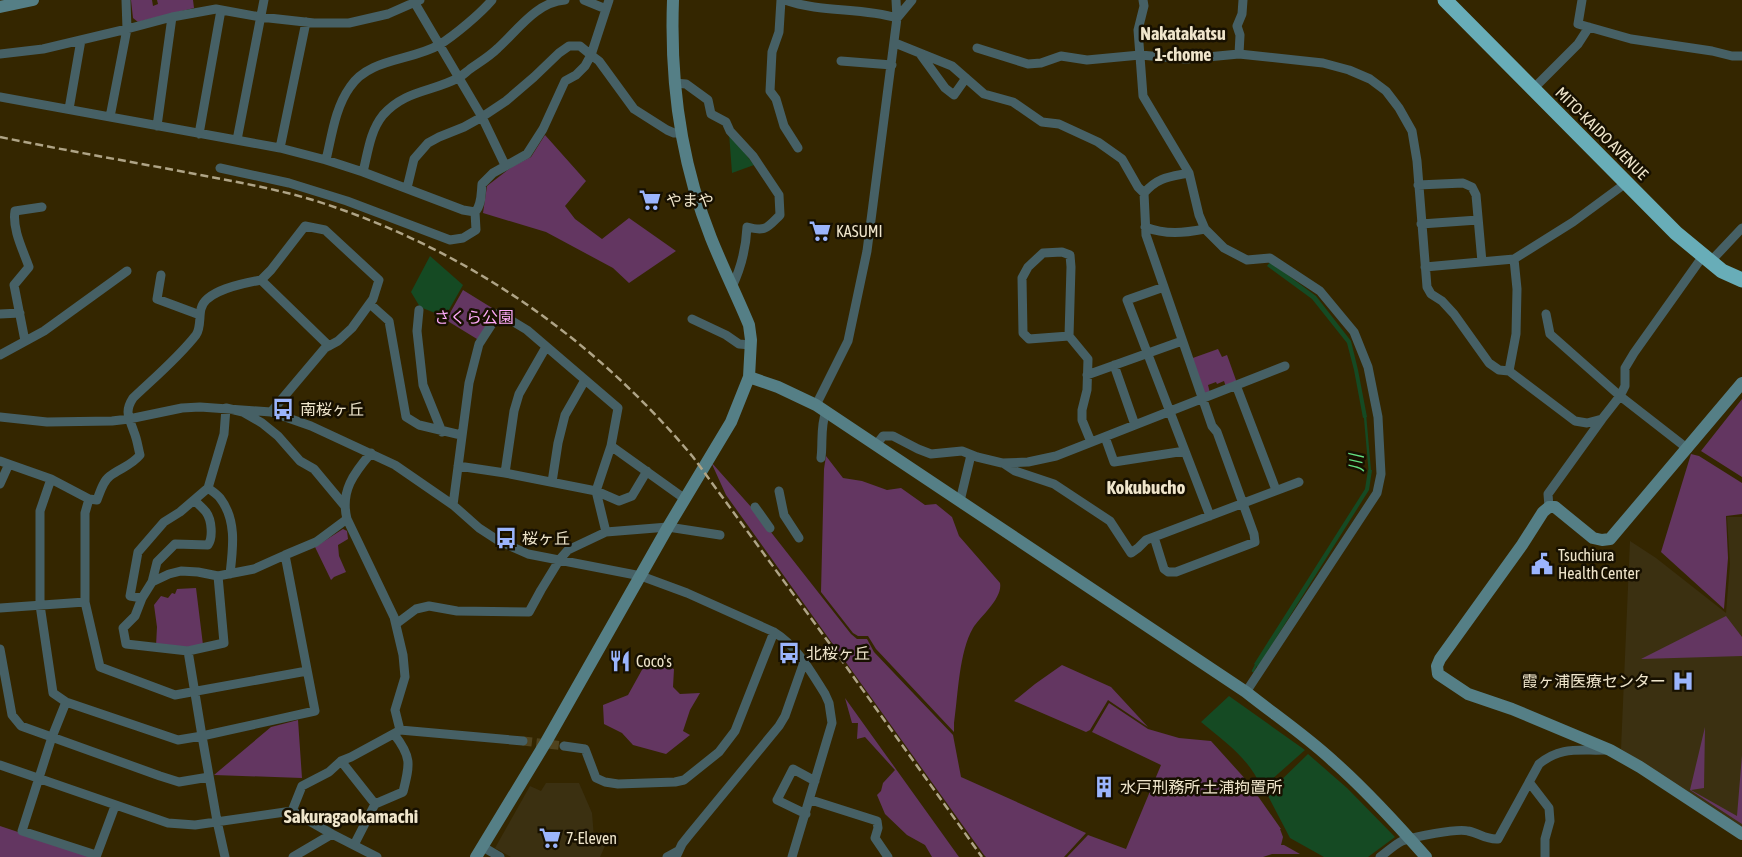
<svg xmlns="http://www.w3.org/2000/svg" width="1742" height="857" font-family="'Asap Condensed','Noto Sans JP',sans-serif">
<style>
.built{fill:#3b3011}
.green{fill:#633661}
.water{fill:#154a23}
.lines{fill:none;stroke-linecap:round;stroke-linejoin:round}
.stream{stroke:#154a23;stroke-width:2.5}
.street-tunnel{stroke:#50431e;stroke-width:9;stroke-dasharray:9 4.5;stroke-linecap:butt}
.street{stroke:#466065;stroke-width:9}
.secondary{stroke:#557f86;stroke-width:12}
.highway{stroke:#68adb8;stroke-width:15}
.rail{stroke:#afa486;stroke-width:2.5;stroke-dasharray:8 4;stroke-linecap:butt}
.labels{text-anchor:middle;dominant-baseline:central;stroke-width:5;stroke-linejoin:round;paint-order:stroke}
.street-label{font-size:16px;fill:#efe5cb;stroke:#171000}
.poi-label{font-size:16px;fill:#efe5cb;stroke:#171000;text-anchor:start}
.park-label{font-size:16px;fill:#fda9f8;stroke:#171000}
.neighbourhood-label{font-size:18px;font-weight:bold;fill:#efe5cb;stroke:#171000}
.water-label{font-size:18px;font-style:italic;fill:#64e181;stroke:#171000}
.quarter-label{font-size:19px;font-weight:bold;fill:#efe5cb;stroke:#171000}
</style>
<rect width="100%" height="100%" fill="#342600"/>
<path class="built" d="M1727 517H1742V827L1621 749 1630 541 1656 558 1726 613 1730 564Z
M546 783H579L592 813 594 838 599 837 605 846 600 857H511L495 848 530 786 541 791Z"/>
<path class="green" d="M131 0H152L153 6 158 4 157 0H193L194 8 138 22 133 18Z
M545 135 586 181 565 206 575 219 602 239 629 218 676 251 629 283 613 268 546 232 483 213 487 186 513 166 531 157Z
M463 290 497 311 481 338 477 339 446 320Z
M1218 349 1222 357 1227 355 1237 383 1226 387 1224 381 1217 384 1216 382 1208 385 1210 393 1205 394 1190 359Z
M1742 399V477L1701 451Z
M1691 454 1699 456 1742 483V514L1726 516 1728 558 1724 609 1661 552Z
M826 456 843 478 862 481 887 490 901 488 925 505 936 504 952 517 959 536 1000 583C1003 598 981 616 973 628 959 652 958 695 954 723V732L876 649 868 636H858L853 633 821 592 824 469Z
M711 462 752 508 851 634 857 639H867L874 652 953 735 961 777 1086 833 1064 857H986L984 855 726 495Z
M343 529 347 531 348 539 338 545 339 556 346 572 334 577 331 580 315 547Z
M196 588 203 645 186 648 156 646 157 627 154 605 161 596 168 598 172 593 175 594 177 589Z
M1726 616 1742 637V656L1641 659Z
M648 659 674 669 673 687 680 694 700 693 690 710 683 731 690 735 666 754 633 745 622 733 604 724 603 705 628 695Z
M1062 665 1111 687 1148 727 1108 700 1090 730 1086 732 1014 701 1035 684Z
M845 698 959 857H932L925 845 907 835 885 814 877 795 881 791 883 783 895 770 865 737 857 739 858 723H852Z
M1109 703 1148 729 1179 738 1211 741 1248 782 1281 829H1280L1283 837 1281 845H1284L1300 854H1272L1263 857H1067L1088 835 1126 849 1161 765 1092 732Z
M298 720 302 778 214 775 271 727Z
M1705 727 1704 788 1691 790 1737 816 1742 755V824L1690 790Z
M0 826 93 857H0Z"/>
<path class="water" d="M729 133 754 165 732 173Z
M430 256 463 285 445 317 420 307 411 292Z
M1270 262 1316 296 1351 341 1358 370 1367 417 1363 418 1354 370 1347 343 1312 299 1267 266Z
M1368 470H1372L1369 490 1258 667 1254 664 1365 489Z
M1229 696 1305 750 1262 788C1248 757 1226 743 1201 722Z
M1308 754 1347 788 1395 837 1368 857H1324L1290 838 1267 794Z"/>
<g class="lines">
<path class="stream" d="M1365 416 1370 473
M1253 671 1257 663"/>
<path class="street-tunnel" d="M523 741 564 746"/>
<path class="street" d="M413 0 482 117 505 165
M584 0 606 9
M609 0 591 55 599 61 634 109 667 130 674 133H682
M781 0 779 32 772 52 770 91 776 99 784 126 798 148
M785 0C821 13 861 7 897 18L867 251 848 341 816 405
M896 0 897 18 912 0
M1143 0 1144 6 1138 30 1143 96 1189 173 1199 215 1205 229 1224 248 1247 260 1270 258 1320 291 1354 332 1368 367 1378 417 1381 474 1377 493 1246 692
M1582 0 1578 24 1631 39 1712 51 1732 56H1742
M895 43 952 66 984 94 1013 102 1042 122 1059 124 1098 142 1122 159 1138 187 1144 193
M977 48 1028 64 1041 63 1061 56 1087 60 1140 55 1186 59 1239 54 1323 63 1349 70 1370 79 1386 91 1399 108 1412 131 1417 161 1427 287 1431 294 1442 301 1454 314 1489 363 1499 370 1509 371
M0 54 43 49 127 29 172 17 216 9 260 17 314 23H349L388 14 420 0
M1239 54 1240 35 1237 26 1242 14 1243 0
M921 55 945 88 954 95 966 78
M841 61 892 65
M674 83 686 84 708 100 711 114 726 122 730 131 753 156 779 195 780 215C767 228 766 232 747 227 746 248 741 268 732 287
M1533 89 1578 44 1589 27
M0 97 280 148 326 160 363 172 463 210 475 212C482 205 481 193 482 184L493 173 527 154 543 129 565 81 576 75 585 66 591 55 580 46H569L559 53 534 77 506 101 482 117 464 127 439 137 428 143 414 159 407 188
M69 109 81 40
M110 117 127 29 126 0
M157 126 172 17
M199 134 221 10
M237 140 264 0
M280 148 306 22
M326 160C332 135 335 108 350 87 369 58 411 61 439 45 455 35 480 14 492 0
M220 168 289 183 347 201 450 240 463 238 476 230 475 212
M363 172C368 152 370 131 383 115 405 90 432 92 458 78 462 76 466 72 470 69 480 62 490 56 498 48 517 31 536 2 565 0
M1418 185 1463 183 1472 187 1476 195 1482 262
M1421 224 1478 220
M1145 227C1166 235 1184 233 1205 229
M1710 262 1742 228
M1425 267 1514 259
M161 275 157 299 200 315
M1164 287 1127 300 1210 516
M370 304 389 321 406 417 419 425 461 435
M419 310 417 331 423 385 442 432
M0 314 20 313
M1546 314 1550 334 1620 396 1688 449
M692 319 726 335 739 344 751 345
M1069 336 1071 267 1070 255 1062 252 1043 253 1028 267 1022 278 1023 333 1029 339 1069 336 1088 359 1087 390 1082 410V420L1091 442
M25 341 14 285 29 267C23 250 12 229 15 211L42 207
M0 355 44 331 127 271
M1114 365 1135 425
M1087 375 1182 341
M1236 385 1276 490
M271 412 325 348 338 341 352 328 373 299 379 280 325 230 305 226 271 270 261 280 329 346
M0 417 47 422 112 421 129 419 182 408 200 407 271 412 311 426 395 465 453 505 479 528 499 541 528 554 641 576 687 593 774 632C797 646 811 672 825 694L829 703 832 723 792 857
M1602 419 1620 396 1625 386V368L1634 353 1703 256
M1105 437 1114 462 1185 451
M876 445 883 436H893L918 449 931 454 962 451 977 457 1002 463 1028 462 1056 456 1285 366
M611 446 685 499
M371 453C354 473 340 491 347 519L394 617 403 655 405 677 395 710 400 730 523 741
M821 458C823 443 820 426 826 412
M0 461 51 479 89 499 85 513V602L100 667 175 695 307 671
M1003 463 1015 471 1054 484 1110 521 1131 553 1138 548 1146 540 1299 482
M458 466 505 473 596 491 619 501 632 496 647 471
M505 473 514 411 519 394 546 347
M51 479 40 511V605L53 693 66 702 178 740 202 736 217 821 225 857
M552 482 558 443 565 415 585 380
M0 484 9 464
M208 488C212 491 217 494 220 498 237 520 233 548 230 574
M779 491 784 515 799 538
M89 499 97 500C100 492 103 481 110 476 120 468 131 466 140 455 138 447 137 439 134 432 129 417 124 412 133 398 154 378 178 358 196 335 201 328 199 317 201 309 205 290 245 283 261 280
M960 501 971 455
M453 505 469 383 479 344 499 313 527 330 618 408 611 446 596 491 606 532
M755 507 770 528
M1549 507 1548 494 1602 419 1587 423 1575 421 1509 371 1516 334 1517 289 1514 259 1573 222 1626 183
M1154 537 1164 569 1168 572H1176L1255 542 1254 534 1217 432 1212 426 1146 235 1144 193C1158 177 1169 177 1189 173
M285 555 315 711 202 736 188 651 224 643 218 576 254 569Z
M285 555 316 542 347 519
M152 582 157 562 175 544 208 545C213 538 212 520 206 512 203 508 198 504 194 500L208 488 224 434 226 408 243 412 262 423 278 436 300 461 314 469 344 505
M142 598 130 596 138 552 164 522 180 512 194 500
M0 608 85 602
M396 624 416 609 429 606 457 611 529 612 541 590 560 559 568 550 606 532 668 527 720 535
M0 649 12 715 21 726 160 776 179 782 209 777
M188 651 126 644 123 628 135 616 142 598 152 582 169 574 181 571 198 572 218 576
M66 702 52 737 22 831 96 855
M564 746 585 749 596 778 605 782 618 784 675 782 684 780 719 752 735 731 774 632
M341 761 375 804
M0 765 168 823 195 825 292 811 332 834 377 857
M1529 782 1549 808 1550 821 1545 839V857
M811 800 877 821 878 828 875 838 888 857
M292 811 302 786 329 772 341 761 351 757 397 732
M806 814 777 800 793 769 815 781
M354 845 375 804 403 792C410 764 412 757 394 734
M483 847 500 857
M96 857 115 806
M293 857 332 834
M667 857 678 851
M676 857 682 844 690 834 779 726 785 716 804 662
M1380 857C1387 852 1394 845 1402 841 1413 837 1457 828 1468 831 1479 833 1486 840 1498 839L1539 764C1561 746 1579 751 1605 750"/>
<path class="secondary" d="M0 7 33 0
M749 377 778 387 816 405 1246 692C1275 715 1306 736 1333 761 1367 791 1396 823 1426 857
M1742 383 1610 539 1602 540 1593 538 1555 507H1549L1543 512 1522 545 1440 659 1437 666 1438 674 1468 694 1512 709 1610 750 1640 767 1742 834
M476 857 546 742 668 527 731 422 749 377 751 340 749 325C737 296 723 268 711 238 681 163 670 81 673 0"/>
<path class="highway" d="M1445 0 1676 233 1722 271 1742 280"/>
<path class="rail" d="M0 137C63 150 127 161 190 173 231 181 273 188 313 200 463 247 593 337 693 457L835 651 982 857"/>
</g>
<defs>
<g id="supermarket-bare" transform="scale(1.725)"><path d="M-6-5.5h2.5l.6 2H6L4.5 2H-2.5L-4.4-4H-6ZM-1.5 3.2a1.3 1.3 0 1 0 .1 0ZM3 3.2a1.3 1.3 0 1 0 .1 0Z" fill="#9bb5fd" stroke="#171000" stroke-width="2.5" paint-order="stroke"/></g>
<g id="bus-bare" transform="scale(1.725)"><path d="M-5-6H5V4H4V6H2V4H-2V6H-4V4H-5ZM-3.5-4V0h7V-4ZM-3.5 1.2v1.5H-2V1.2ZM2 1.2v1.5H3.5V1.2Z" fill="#9bb5fd" stroke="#171000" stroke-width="2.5" paint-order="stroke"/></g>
<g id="civic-bare" transform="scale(1.725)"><path d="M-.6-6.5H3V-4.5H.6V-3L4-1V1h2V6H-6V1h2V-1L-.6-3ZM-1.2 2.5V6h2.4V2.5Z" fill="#9bb5fd" stroke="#171000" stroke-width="2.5" paint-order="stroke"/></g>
<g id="restaurant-bare" transform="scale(1.725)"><path d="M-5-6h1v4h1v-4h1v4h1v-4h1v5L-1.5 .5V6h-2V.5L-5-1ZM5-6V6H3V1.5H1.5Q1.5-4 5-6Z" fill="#9bb5fd" stroke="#171000" stroke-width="2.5" paint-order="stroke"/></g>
<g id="hospital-bare" transform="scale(1.725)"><path d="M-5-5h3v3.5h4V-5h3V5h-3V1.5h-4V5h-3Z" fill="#9bb5fd" stroke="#171000" stroke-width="2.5" paint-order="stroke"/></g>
<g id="building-bare" transform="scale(1.725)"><path d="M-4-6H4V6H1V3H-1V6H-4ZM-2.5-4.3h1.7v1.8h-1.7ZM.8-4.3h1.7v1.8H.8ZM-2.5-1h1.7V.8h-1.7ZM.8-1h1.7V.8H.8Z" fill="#9bb5fd" stroke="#171000" stroke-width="2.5" paint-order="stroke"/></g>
</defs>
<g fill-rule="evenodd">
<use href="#supermarket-bare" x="650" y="200"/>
<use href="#supermarket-bare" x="820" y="231"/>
<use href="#bus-bare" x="283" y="409"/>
<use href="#bus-bare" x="506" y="538"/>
<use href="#civic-bare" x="1542" y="564"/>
<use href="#bus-bare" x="789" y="653"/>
<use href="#restaurant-bare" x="620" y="661"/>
<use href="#hospital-bare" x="1683" y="681"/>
<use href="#building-bare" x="1104" y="787"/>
<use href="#supermarket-bare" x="550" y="838"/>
</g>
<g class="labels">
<g class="street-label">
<text transform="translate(1602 133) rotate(45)">MITO-KAIDO AVENUE</text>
</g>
<g class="poi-label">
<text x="666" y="200">やまや</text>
<text x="836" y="231">KASUMI</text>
<text x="300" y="409">南桜ヶ丘</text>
<text x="522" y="538">桜ヶ丘</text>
<text x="1558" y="555">Tsuchiura<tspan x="1558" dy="18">Health Center</tspan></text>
<text x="806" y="653">北桜ヶ丘</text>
<text x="636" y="661">Coco's</text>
<text x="1666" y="681" text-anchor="end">霞ヶ浦医療センター</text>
<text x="1120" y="787">水戸刑務所 土浦拘置所</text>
<text x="566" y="838">7-Eleven</text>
</g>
<g class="park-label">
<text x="474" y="317">さくら公園</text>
</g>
<g class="neighbourhood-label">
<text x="1183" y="33">Nakatakatsu<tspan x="1183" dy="21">1-chome</tspan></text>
</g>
<g class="water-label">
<text transform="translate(1356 463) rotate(-91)">川</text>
</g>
<g class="quarter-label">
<text x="1146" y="487">Kokubucho</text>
<text x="351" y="816">Sakuragaokamachi</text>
</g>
</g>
</svg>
